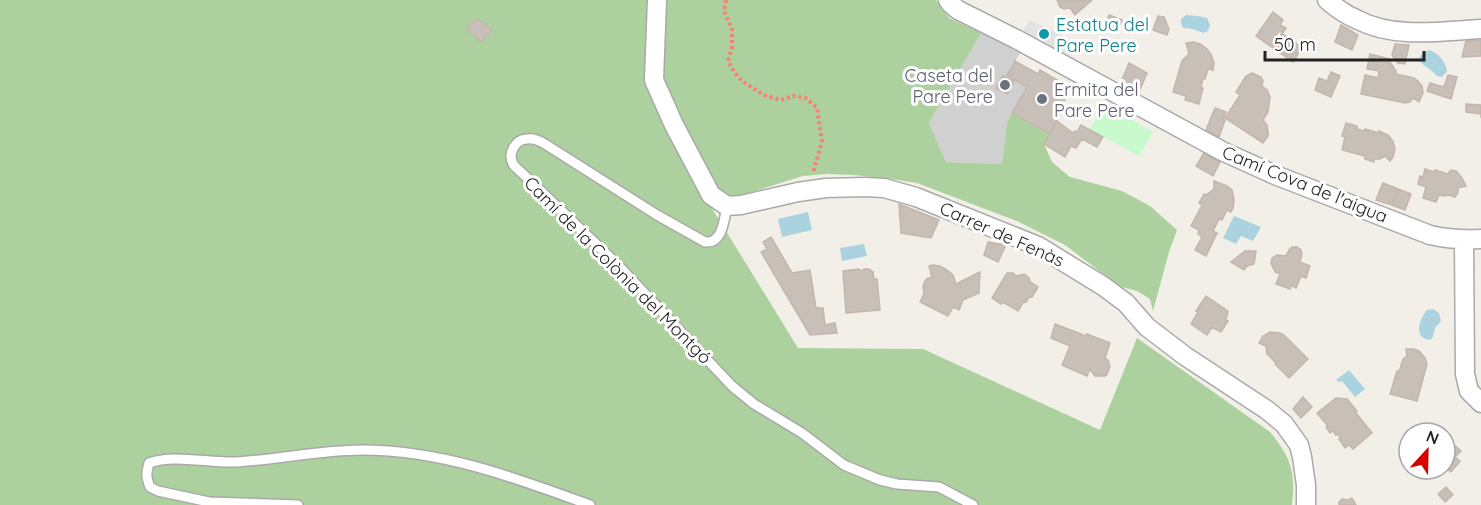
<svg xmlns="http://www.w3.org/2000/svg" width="1481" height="505" font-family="Quicksand,sans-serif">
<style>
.religious{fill:#d0d0d0}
.forest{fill:#add19e}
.park{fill:#c8facc}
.parking{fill:#e2e2e2}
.water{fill:#aad3df}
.building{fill:#c7bfb8;stroke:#c4b6ab;stroke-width:1.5}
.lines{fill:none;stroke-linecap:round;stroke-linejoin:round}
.lane-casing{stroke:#a9a9a9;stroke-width:12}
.street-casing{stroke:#a9a9a9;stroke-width:21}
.path{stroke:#fa8072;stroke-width:4;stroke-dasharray:3 3;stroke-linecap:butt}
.lane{stroke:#fff;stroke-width:9}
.street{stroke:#fff;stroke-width:18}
.culture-dot{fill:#0f9aa8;stroke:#fff;stroke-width:2}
.worship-dot{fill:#6b7280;stroke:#fff;stroke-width:2}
.labels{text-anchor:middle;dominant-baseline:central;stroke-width:6;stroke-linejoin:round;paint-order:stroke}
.culture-label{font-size:18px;fill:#0d838f;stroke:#fff;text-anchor:start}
.worship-label{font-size:18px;fill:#5b616d;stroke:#fff;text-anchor:end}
.street-label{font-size:18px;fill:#222;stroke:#fff}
</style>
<rect width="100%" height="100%" fill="#f2efe9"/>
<path class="religious" d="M981 33 995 39 1020 53 1007 75 1027 87 1007 122 1002 164 946 162 929 123Z"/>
<path class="forest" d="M0 0H936L949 18 981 33 929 123 946 162 1002 164 1007 122 1012 113 1050 134 1044 144 1052 162 1070 177 1122 191 1150 206 1177 230 1169 252 1153 311 1150 299 1137 291 1119 286 1065 245 1019 222 917 183 891 179 854 175 827 174 803 176 742 195 721 199 710 205 798 348 923 349 1100 430 1137 338 1270 432C1291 457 1296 473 1292 505H0Z"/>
<path class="park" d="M1104 104 1153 132 1139 156 1090 129Z"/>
<path class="parking" d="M1029 20 1076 42 1069 57 1022 35Z"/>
<path class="water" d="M1186 15 1198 16 1207 18 1210 25 1208 31 1203 33C1201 32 1198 31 1195 30 1187 26 1181 33 1181 19Z
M1429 50C1439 53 1445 61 1447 71L1442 77 1437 76C1431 67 1406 60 1429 50Z
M808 212 812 230 782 237 778 219Z
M1234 216 1261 227 1253 241 1241 236 1236 244 1223 238Z
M864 244 867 256 842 261 840 248Z
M1433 309 1439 313 1441 321 1435 328 1433 337 1430 340C1413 339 1419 319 1427 310Z
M1349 370 1365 389 1355 397 1342 381 1339 382 1336 380Z"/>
<path class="building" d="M1057 0H1092L1075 15 1070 8 1064 9 1060 7Z
M1273 12 1283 20 1280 25 1286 28 1282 34 1292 40V39L1298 45V54L1293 62 1256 36Z
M1109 15 1122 20 1117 31 1105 26Z
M1158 16 1164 17 1169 29 1167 35 1153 30Z
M477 18 492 30 481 42 466 29Z
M1341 25 1358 35 1352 50 1335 42Z
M1481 40V56L1462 57 1466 41Z
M1193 42 1200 44 1206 48 1211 54 1214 63 1213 70 1208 69 1205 79 1203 78 1201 88H1203L1199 104 1185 100 1186 96 1173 92 1182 61 1189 54 1186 43Z
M1395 44 1409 45 1405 64 1398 63 1392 55Z
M1370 54 1390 59V62L1396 71V74L1414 78 1418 81 1422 86 1423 93 1419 102 1413 98 1410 102 1405 103 1361 94 1365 75 1378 78 1379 71 1367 69Z
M1015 61 1038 74 1040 70 1059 81 1057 85 1069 93 1061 106 1062 107 1059 113 1060 114 1050 134 1012 113 1027 87 1007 75Z
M1129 63 1147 73 1139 92 1121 82Z
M1331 72 1340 76 1331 97 1315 90 1319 78 1327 81Z
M1252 73 1261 77 1263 81 1262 86 1267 90 1270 97 1268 112 1263 120 1267 125 1268 132V136L1263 143 1225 118 1240 95 1236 92 1246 76Z
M1448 75 1457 77 1451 99 1427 91 1430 83 1444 87Z
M1003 76 1014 81 1007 94 996 88Z
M1466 104 1481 105V118V114L1466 112Z
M1215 108 1226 112 1223 119 1225 120 1219 137 1206 130Z
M1057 121 1073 133 1075 131 1077 132 1081 125 1103 137 1097 147 1082 139 1076 148 1071 146 1065 157 1044 144Z
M1346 123 1357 126V129L1364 131 1365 129 1379 133V131L1388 135 1393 141 1395 149 1393 157 1390 161 1385 156 1380 159H1374V162L1365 159V156L1342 150 1345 137 1342 136Z
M1204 153 1220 162 1213 176 1196 166Z
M1425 169 1434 172 1435 170 1448 174 1451 170 1456 171 1462 178 1466 186 1458 188V193L1455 197 1449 195 1444 196 1439 195 1436 202 1423 198 1426 187 1418 184 1420 176 1423 177Z
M1214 181 1227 186 1232 190 1234 200 1233 208 1231 212 1227 210 1222 220 1219 219 1213 231 1217 233 1206 256 1195 250 1202 237 1198 234 1199 230 1191 226 1202 205 1199 203 1204 194 1206 195 1214 189Z
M1383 183 1398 189 1392 205 1376 200Z
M1398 189 1411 194 1405 210 1392 205Z
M899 204 939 220 931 238 901 233Z
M771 237 792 273 810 270 816 308H823L825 325 835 323 837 333 810 335 761 252 767 249 763 242Z
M988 242 1006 245 998 262 984 255Z
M1292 247H1297L1301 250 1302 254 1300 262 1310 266 1306 278 1301 276 1296 288 1291 285 1290 289 1276 284 1280 274 1275 272 1271 263 1272 258 1277 255 1286 256 1289 250Z
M1245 251H1256L1254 264 1247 266 1244 270 1231 262Z
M932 265 940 266 947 270 953 275 956 284 980 272 979 293 963 300 959 310 953 307 948 316 920 302 924 294 923 286 925 281 928 278H932L929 266Z
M859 269 861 271 864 269H869L873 272 874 279H877L880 310 846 313 843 271Z
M1007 273H1013L1016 276 1024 274 1029 278 1030 282 1038 287 1032 297 1030 296 1026 302 1024 301 1018 311 1003 302 1001 304 992 298Z
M1206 296 1228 311 1226 320 1228 321 1221 332 1212 327 1207 335 1191 324 1198 312 1196 311Z
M1055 324 1086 336 1087 334 1110 343 1105 358 1108 360 1110 366 1107 374 1105 376H1095L1090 369 1087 376 1062 365 1070 346 1051 338Z
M1270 332 1280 333 1284 335 1308 359 1289 378 1275 364 1276 363 1267 354 1266 346 1259 343 1263 336Z
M1406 349H1414L1419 351 1425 358 1427 364 1417 401 1390 394 1397 371 1399 372 1403 359 1407 356Z
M1303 397 1312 407 1301 418 1293 409Z
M1336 398 1347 399 1357 411 1356 413 1372 433 1353 449 1349 445 1345 448 1339 439 1340 437 1337 434 1336 435 1333 431 1330 433 1326 427 1328 426 1317 413Z
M1445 435 1453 441 1451 442 1461 451 1455 457 1460 461 1451 472 1445 467Z
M1446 487 1453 495 1445 502 1438 494Z
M1352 498 1356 505H1339V502L1342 499 1348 500Z"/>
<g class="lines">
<g class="lane-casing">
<path id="lane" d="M727 206C724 219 723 244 705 242L657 215 545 144C540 141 534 138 527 139 516 139 507 153 513 164 515 167 520 171 523 174L618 265 732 386 754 404 802 433 844 465 880 480 897 484 939 487 973 505
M298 505 209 502 158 491 150 487C146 477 146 474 149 463 172 454 209 463 235 462 277 460 319 450 362 450 442 450 516 478 590 505"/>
</g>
<g class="street-casing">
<path id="street" d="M657 0 654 80 674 125 711 195 727 206 741 205 798 192 826 188 865 187 884 188 916 197 1038 246 1103 286 1126 303 1147 327 1185 356 1267 410 1284 424 1299 445 1302 457 1306 485V505
M948 0 951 4 958 10 1016 39 1222 151 1275 175 1430 235C1447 239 1463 240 1481 239
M1327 0C1336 8 1346 15 1358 20 1395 39 1441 31 1481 29
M1464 240 1465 374 1469 391 1481 403"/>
</g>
<path class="path" d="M726 0 724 11 732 29V47L728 61 734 72 742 81 764 95 781 100 793 96 806 98 817 108 822 141 813 173"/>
<use href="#lane" class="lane"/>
<use href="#street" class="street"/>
</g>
<circle class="culture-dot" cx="1044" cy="34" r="6"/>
<g class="worship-dot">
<circle cx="1005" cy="85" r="6"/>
<circle cx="1042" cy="99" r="6"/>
</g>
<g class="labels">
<g class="culture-label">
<text x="1056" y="24">Estatua del<tspan x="1056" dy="21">Pare Pere</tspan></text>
</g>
<g class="worship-label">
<text x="993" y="75">Caseta del<tspan x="993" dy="21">Pare Pere</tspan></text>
<text x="1054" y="89" text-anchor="start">Ermita del<tspan x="1054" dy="21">Pare Pere</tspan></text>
</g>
<g class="street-label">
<text transform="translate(1305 184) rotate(22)">Camí Cova de l'aigua</text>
<text transform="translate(1002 234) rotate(24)">Carrer de Fenàs</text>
<text transform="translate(618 270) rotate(45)">Camí de la Colònia del Montgó</text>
</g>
</g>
<g transform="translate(1427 451) rotate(22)"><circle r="28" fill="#ffffff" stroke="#a7a7a7" stroke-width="1.5"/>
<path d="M0-4.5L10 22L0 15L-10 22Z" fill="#d40000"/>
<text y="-9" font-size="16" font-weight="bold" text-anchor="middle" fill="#222222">N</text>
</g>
<path d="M1265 51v9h159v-9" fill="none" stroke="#222222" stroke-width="3"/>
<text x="1274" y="51" font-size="18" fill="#222222" stroke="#ffffff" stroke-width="4.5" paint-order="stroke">50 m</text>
</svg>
